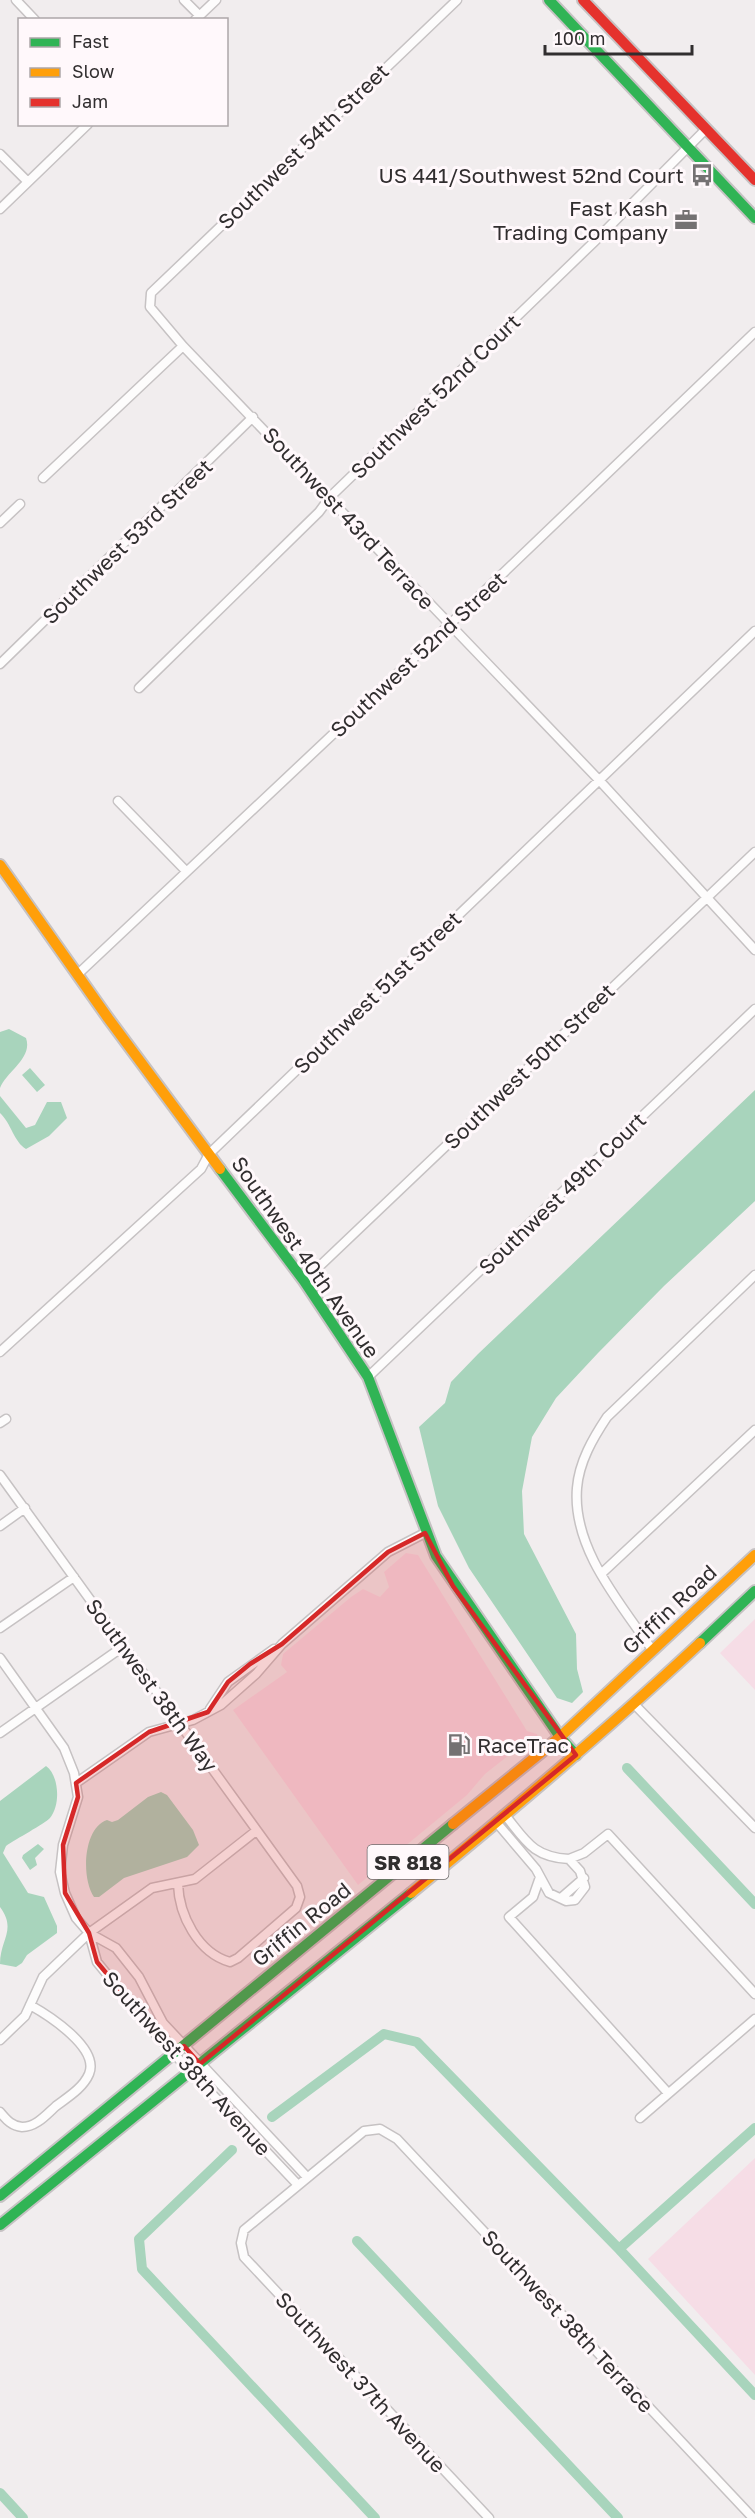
<svg xmlns="http://www.w3.org/2000/svg" width="755" height="2518" font-family="'Golos Text',sans-serif">
<style>
.green{fill:#f6dde6}
.water{fill:#a8d4bc}
.lines{fill:none;stroke-linecap:round;stroke-linejoin:round}
.canal{stroke:#a8d4bc;stroke-width:10}
.street-casing{stroke:#c6c2c3;stroke-width:11}
.fast-casing{stroke:#c6c2c3;stroke-width:14}
.slow-casing{stroke:#c6c2c3;stroke-width:14}
.jam-casing{stroke:#c6c2c3;stroke-width:14}
.street{stroke:#fdfcfc;stroke-width:8}
.fast{stroke:#30b455;stroke-width:10}
.slow{stroke:#ff9f0a;stroke-width:10}
.jam{stroke:#e5322d;stroke-width:10}
.marked{fill:#d62828;fill-opacity:0.2;stroke:#d62828;stroke-width:4.5;stroke-linejoin:round}
.labels{text-anchor:middle;dominant-baseline:central;stroke-width:6;stroke-linejoin:round;paint-order:stroke}
.shield{fill:#fff8fb;stroke:#6f6b6c;stroke-width:1.5}
.shield-label{font-size:20px;font-weight:bold;fill:#312e2f}
.street-label{font-size:21px;fill:#312e2f;stroke:#fff8fb}
.poi-label{font-size:21px;fill:#312e2f;stroke:#fff8fb;text-anchor:end}
</style>
<rect width="100%" height="100%" fill="#f1edee"/>
<path class="green" d="M406 1553 418 1555 527 1731 537 1734 538 1738 513 1752 485 1774 467 1795 358 1885 233 1710 287 1672 281 1665 283 1654 351 1597 363 1589 380 1597 389 1587 384 1572Z
M755 1619V1690L720 1653Z
M755 2158V2375L648 2259Z"/>
<path class="water" d="M9 1029 26 1038C33 1058 7 1071 0 1088V1032Z
M30 1068 45 1085 37 1092 22 1075Z
M755 1090V1201L664 1286 598 1353 556 1398 532 1437 522 1491 524 1534 576 1634 577 1669 583 1692 572 1703 557 1698 469 1568 438 1506 419 1427 445 1403 451 1382 478 1354Z
M0 1096 26 1128 35 1125 47 1102H61L67 1118 49 1136 26 1149C14 1142 11 1123 0 1113Z
M46 1766C59 1775 61 1805 50 1818 44 1824 16 1839 6 1846L3 1853 28 1893 44 1897 57 1926V1933L27 1955 22 1963 16 1967 0 1964C0 1939 17 1930 0 1907V1801Z
M161 1792 167 1795 193 1830 199 1845 187 1857 124 1878 99 1897H94C81 1878 83 1828 107 1820L112 1822 118 1820 148 1797Z
M38 1844 44 1849 35 1858 37 1865 30 1870 22 1858 23 1855Z"/>
<g class="lines">
<path class="canal" d="M627 1768 755 1904
M272 2117 384 2034 417 2042 619 2249 755 2395
M232 2150 139 2239 142 2269 375 2518
M357 2241 618 2518
M619 2249 755 2128
M0 2493 23 2518"/>
<g class="street-casing">
<path id="street" d="M16 0 35 20
M184 0 199 15
M457 0 151 293 150 307 183 346 599 780 755 950
M195 20 216 0
M0 154 28 182
M0 209 88 124
M43 478 183 346
M0 523 20 504
M0 664 253 417
M139 688 319 512 330 497 594 242 706 129
M118 801 186 871
M78 974 449 625 755 332
M304 1281 755 852
M0 1352 201 1169 209 1154 755 631
M368 1377 755 1009
M0 1423 6 1419
M0 1475 297 1886 300 1897 296 1908 238 1958 230 1962C198 1953 179 1915 178 1884
M0 1526 25 1508
M601 1574 755 1430
M0 1628 74 1577
M653 1651C621 1604 572 1549 577 1488 579 1462 593 1438 607 1417L755 1275
M0 1658 64 1748 74 1773 78 1797 63 1845 60 1872 65 1893 76 1918 89 1933 116 1948 139 1977 163 2023 307 2177
M634 1704 755 1828
M210 1709 228 1682 274 1649
M0 1733 124 1646
M76 1783 149 1732 193 1720 221 1705 256 1674 282 1644 388 1552 425 1533
M497 1823 536 1869 549 1893 566 1901 575 1900 585 1887 580 1871 569 1859C533 1857 526 1841 505 1815
M569 1859 584 1853 608 1834 755 1994
M540 1877 533 1897 509 1917 668 2093
M561 1898 584 1878
M89 1933 97 1962 159 2038 298 2185
M0 2040 25 2016 43 1977 89 1933 152 1888 195 1879 256 1831
M0 2112C6 2119 11 2126 22 2127 36 2127 46 2115 56 2106 68 2097 83 2088 89 2074 100 2048 48 2015 30 2005
M640 2118 755 2019
M489 2518 244 2257 241 2243 244 2230 364 2131 380 2129 397 2139 753 2518"/>
</g>
<g class="fast-casing">
<path id="fast" d="M549 0 755 218
M220 1169 304 1281 368 1377 436 1556 560 1737 576 1755
M700 1643 755 1591
M0 2196 453 1824
M0 2225 411 1893"/>
</g>
<g class="slow-casing">
<path id="slow" d="M0 865 108 1018 220 1169
M453 1824 560 1737 755 1555
M411 1893C510 1812 607 1730 700 1643"/>
</g>
<g class="jam-casing">
<path id="jam" d="M583 0 755 180"/>
</g>
<use href="#street" class="street"/>
<use href="#fast" class="fast"/>
<use href="#slow" class="slow"/>
<use href="#jam" class="jam"/>
</g>
<path class="marked" d="M425 1533 453 1586 576 1755 200 2064 184 2046 174 2054 97 1962 89 1933 65 1893 63 1845 78 1797 76 1783 149 1732 208 1712 228 1682 250 1664 282 1644 388 1552Z"/>
<defs>
<g id="bus-bare" transform="scale(1.8)"><path d="M-5-6H5V4H4V6H2V4H-2V6H-4V4H-5ZM-3.5-4V0h7V-4ZM-3.5 1.2v1.5H-2V1.2ZM2 1.2v1.5H3.5V1.2Z" fill="#747172" stroke="#fff8fb" stroke-width="2.5" paint-order="stroke"/></g>
<g id="office-bare" transform="scale(1.8)"><path d="M-6-3h4V-5.5h4V-3h4V5H-6ZM-1-4.5V-3h2v-1.5ZM-6 0V1H6V0Z" fill="#747172" stroke="#fff8fb" stroke-width="2.5" paint-order="stroke"/></g>
<g id="fuel-bare" transform="scale(1.8)"><path d="M-5.5-6h7V0h2V4h1.3V-2.5L3-4.5l.8-.8L6-3V5H2.5V1h-1V6h-7ZM-4.2-4.7v3.2H.2V-4.7Z" fill="#747172" stroke="#fff8fb" stroke-width="2.5" paint-order="stroke"/></g>
</defs>
<g fill-rule="evenodd">
<use href="#bus-bare" x="702" y="175"/>
<use href="#office-bare" x="686" y="220"/>
<use href="#fuel-bare" x="459" y="1745"/>
</g>
<g class="labels">
<rect class="shield" x="367.5" y="1845" width="81" height="34" rx="4.5"/>
<g class="shield-label">
<text x="408" y="1862">SR 818</text>
</g>
<g class="street-label">
<text transform="translate(303 146) rotate(-44)">Southwest 54th Street</text>
<text transform="translate(435 396) rotate(-44)">Southwest 52nd Court</text>
<text transform="translate(349 518) rotate(47)">Southwest 43rd Terrace</text>
<text transform="translate(127 541) rotate(-44)">Southwest 53rd Street</text>
<text transform="translate(418 654) rotate(-43)">Southwest 52nd Street</text>
<text transform="translate(377 992) rotate(-44)">Southwest 51st Street</text>
<text transform="translate(529 1066) rotate(-44)">Southwest 50th Street</text>
<text transform="translate(562 1193) rotate(-44)">Southwest 49th Court</text>
<text transform="translate(306 1257) rotate(55)">Southwest 40th Avenue</text>
<text transform="translate(669 1609) rotate(-43)">Griffin Road</text>
<text transform="translate(152 1685) rotate(54)">Southwest 38th Way</text>
<text transform="translate(301 1924) rotate(-39)">Griffin Road</text>
<text transform="translate(187 2063) rotate(48)">Southwest 38th Avenue</text>
<text transform="translate(568 2321) rotate(47)">Southwest 38th Terrace</text>
<text transform="translate(361 2382) rotate(47)">Southwest 37th Avenue</text>
</g>
<g class="poi-label">
<text x="684" y="175">US 441/Southwest 52nd Court</text>
<text x="668" y="208">Fast Kash<tspan x="668" dy="24">Trading Company</tspan></text>
<text x="477" y="1745" text-anchor="start">RaceTrac</text>
</g>
</g>
<rect x="18" y="18" width="210" height="108" fill="#fff8fb" stroke="#ada7a9" stroke-width="1.5"/>
<rect x="30" y="38" width="30" height="9" fill="#30b455" stroke="#ada7a9" stroke-width="1.5"/>
<text x="72" y="48" font-size="18" fill="#312e2f">Fast</text>
<rect x="30" y="68" width="30" height="9" fill="#ff9f0a" stroke="#ada7a9" stroke-width="1.5"/>
<text x="72" y="78" font-size="18" fill="#312e2f">Slow</text>
<rect x="30" y="98" width="30" height="9" fill="#e5322d" stroke="#ada7a9" stroke-width="1.5"/>
<text x="72" y="108" font-size="18" fill="#312e2f">Jam</text>
<path d="M545 45v9h147v-9" fill="none" stroke="#312e2f" stroke-width="3"/>
<text x="554" y="45" font-size="18" fill="#312e2f" stroke="#fff8fb" stroke-width="4.5" paint-order="stroke">100 m</text>
</svg>
